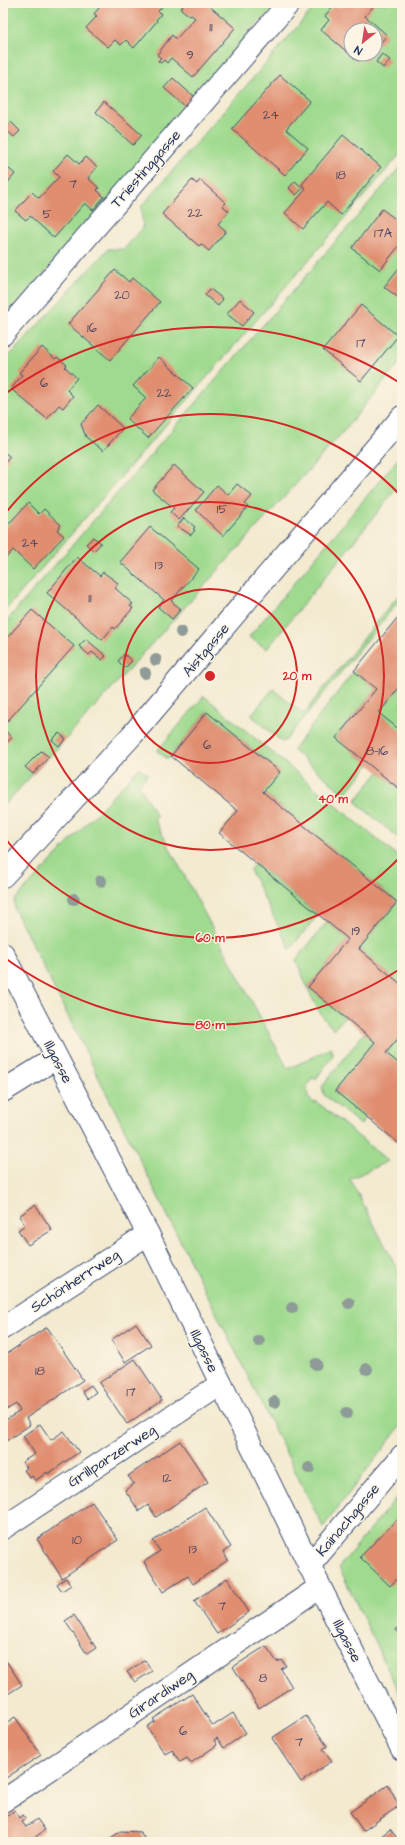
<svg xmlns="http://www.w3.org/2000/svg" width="405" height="1845" font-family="'Architects Daughter',sans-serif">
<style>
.green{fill:#9fda8e;stroke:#5d8476;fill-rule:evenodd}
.building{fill:#e08d70}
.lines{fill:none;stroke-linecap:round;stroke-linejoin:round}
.minor-casing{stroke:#3b4b6f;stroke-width:24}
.tertiary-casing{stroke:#3b4b6f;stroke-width:24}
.minor{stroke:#fff;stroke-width:22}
.tertiary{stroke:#fff;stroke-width:22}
.tree{fill:#8e9b98}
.ring{fill:none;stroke:#d62828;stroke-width:2}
.labels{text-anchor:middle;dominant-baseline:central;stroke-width:3;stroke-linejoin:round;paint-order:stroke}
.number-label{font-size:13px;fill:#4c4662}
.street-label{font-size:15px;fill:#1b2f5e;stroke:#fcf5e5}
.centre{fill:#d62828;stroke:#fcf5e5;stroke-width:2}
.ring-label{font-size:12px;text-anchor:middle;font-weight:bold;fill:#d62828;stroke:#fcf5e5;stroke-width:3;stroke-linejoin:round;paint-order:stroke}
</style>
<rect width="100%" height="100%" fill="#fcf5e5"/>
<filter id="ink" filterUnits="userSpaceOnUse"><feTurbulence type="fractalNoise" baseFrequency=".025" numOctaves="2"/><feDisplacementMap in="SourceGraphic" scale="8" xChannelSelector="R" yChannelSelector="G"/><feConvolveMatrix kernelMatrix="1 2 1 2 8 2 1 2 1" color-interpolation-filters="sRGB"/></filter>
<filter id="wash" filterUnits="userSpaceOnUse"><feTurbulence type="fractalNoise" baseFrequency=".012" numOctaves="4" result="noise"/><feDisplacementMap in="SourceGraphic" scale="16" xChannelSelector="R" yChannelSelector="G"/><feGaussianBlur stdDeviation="0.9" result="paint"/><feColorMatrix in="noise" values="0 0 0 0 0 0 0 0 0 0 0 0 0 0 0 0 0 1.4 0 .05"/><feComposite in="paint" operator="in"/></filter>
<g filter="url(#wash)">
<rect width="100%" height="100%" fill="#f3ead0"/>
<path class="green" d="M3 3H280L249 31 252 38 3 320Z
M318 3H402V152L3 613V363L108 249H124L143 228 141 207ZM351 30H375V54H351Z
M402 165V360L342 433 65 740 3 806V625Z
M402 454V482L267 649 249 637Z
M402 591V597L285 741 282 742 251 715 273 689 303 714Z
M354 671 376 689 336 737 369 765 347 792 343 793 293 750Z
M402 684V732L379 713Z
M204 696 402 860V985L359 949 397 902 263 792 279 771 207 712 168 759 157 751Z
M139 768 148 774 139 785 157 817 154 819 288 1069 331 1048 333 1055 316 1079 312 1078 307 1086 308 1098 314 1103 317 1102 388 1161 350 1179 402 1278V1424L323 1527 15 910 14 901Z
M379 772 402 791V841L358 804 356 800Z
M255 863 318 915 290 949 250 870Z
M327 922 348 939 308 987 345 1017 334 1029C317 1016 305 981 296 960Z
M364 1033 375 1042 335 1091 366 1116 361 1125 324 1095 322 1087Z
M402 1034V1066L386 1053Z
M402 1491V1699L339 1567Z"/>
<g id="blocks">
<path class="building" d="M103 3H129L131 5 132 3H158L162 7 158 11 161 14 156 20 157 21 134 48 126 40 121 45 115 40 108 47 86 28 97 16 94 14Z
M184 3H206L235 28 193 77 171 58 167 63 164 60 161 63 158 61 161 58 157 55 172 35 176 39 195 18 191 15 190 16 181 9Z
M335 3 340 8 344 3H376L365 16 387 35 375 49V30H351V54H371L366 60 361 57 358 61 321 30 329 20 325 16Z
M382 54 390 60 383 68 376 62Z
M280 75 310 101 286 129 308 148 285 175 232 129Z
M173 78 195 98 187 108 164 88Z
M104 102 142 135 133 145 96 112Z
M11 122 20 131 14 137 5 129Z
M343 135 381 167 341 215 327 202 303 229 285 213 306 189 302 184Z
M68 154 79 164 86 157 97 167 88 178 99 188 97 190 104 197 93 210 85 203 54 238 30 216 26 220 15 211 32 192 39 198 59 177 53 171Z
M3 164 15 174 3 188Z
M192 180 197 184 200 180 226 203 223 206 229 211 218 224 226 231 209 251 201 244 199 246 162 214Z
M295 181 303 188 296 195 289 188Z
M382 209 402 224V242L380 270 352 248Z
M402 264V300L384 287Z
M115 270 129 282 132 278 160 302 110 360 68 324Z
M210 289 223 299 218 306 205 295Z
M240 299 254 312 242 326 227 314Z
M361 305 398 336 361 381 323 350Z
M42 347 55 359 57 357 67 365 65 367 77 378 67 390 73 396 63 408 59 405 47 419 11 389 22 375 19 373Z
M159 357 193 388 148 438 127 419 146 398 133 386Z
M98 405 123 428 103 451 86 437 81 424Z
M3 451 10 457 3 465Z
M174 465 204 492 179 520 170 512 174 508 152 490Z
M237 484 252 496 245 504 248 507 223 536 196 510 217 485 228 495Z
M28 503 39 514 44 509 61 525 57 530 64 536 33 569 13 550 3 561V530Z
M184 518 195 527 193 529 195 530 191 535 177 526Z
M150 527 199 569 171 601 181 609 172 619 158 607 164 600 120 562Z
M93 537 101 543 94 551 86 544Z
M77 557 100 576 103 572 118 583 115 588 133 604 130 606 133 608 115 629 113 627 102 640 47 593Z
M32 610 74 646 3 726V642Z
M402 612V684L379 713 402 732V791L336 738 376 689 354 671Z
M86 639 106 656 102 660 92 652 89 655 79 646Z
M124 654 132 661 125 668 118 661Z
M207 712 280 772 263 792 397 902 359 949 402 985V1034L386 1053 402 1066V1146L335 1091 375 1042 308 987 348 939 219 833 238 811 171 756Z
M3 729 12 737 3 747Z
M59 733 66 739 59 746 52 740Z
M41 751 49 757 33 774 25 767Z
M35 1205 52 1230 28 1245 18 1230 25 1225 19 1216Z
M136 1323 151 1345 125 1362 111 1340Z
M47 1327 83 1380 26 1418 30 1425 6 1441 3 1437V1422L20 1411 16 1404 3 1412V1363L5 1362 3 1356Z
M135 1359 162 1400 127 1424 99 1383Z
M91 1385 96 1392 87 1399 82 1391Z
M40 1424 51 1440 64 1431 79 1452 48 1474 47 1472 35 1481 32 1476 30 1478 24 1470 27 1468 22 1462 35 1454 23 1436Z
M180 1441 208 1482 156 1517 148 1505 139 1511 125 1490 134 1484 128 1476Z
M92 1502 118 1540 62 1578 37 1539Z
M205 1507 231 1547 223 1552 228 1560 193 1584 188 1576 163 1592 144 1562 160 1551 153 1541Z
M396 1520 402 1525V1574L390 1586 360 1557Z
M66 1578 71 1585 62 1591 57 1584Z
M227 1578 249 1612 217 1634 194 1601Z
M74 1615 96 1648 87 1654 65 1621Z
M402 1622V1635L396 1630Z
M266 1646 277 1662 282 1660 286 1666 281 1669 292 1687 259 1708 233 1667Z
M3 1656 22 1685 3 1697Z
M145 1660 152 1671 135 1682 127 1672Z
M192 1694 213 1726 233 1713 246 1733 224 1748 217 1738 214 1740 217 1745 191 1763 187 1758 180 1762 172 1750 165 1754 147 1727 155 1721 153 1719Z
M306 1716 327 1746 323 1749 332 1761 301 1782 272 1738Z
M15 1717 41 1755 3 1780V1725Z
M388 1785 399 1806 363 1831 350 1812Z
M15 1810 19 1818 23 1815 26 1819 22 1822 26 1827 37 1819 45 1830 34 1838 36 1841 35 1842H14L12 1839 6 1842 3 1838V1819Z
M390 1829 400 1842H373L388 1831Z
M121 1831 140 1832 147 1842H105Z"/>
</g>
</g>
<g filter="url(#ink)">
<use href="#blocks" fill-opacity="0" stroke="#3b4b6f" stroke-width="1"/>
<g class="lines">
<g class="minor-casing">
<path id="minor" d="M3 334 289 3
M3 876 133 734 402 417
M3 1091 56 1058
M3 1328 148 1234
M3 1528 221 1384
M309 1566 402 1456
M3 1801 320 1587"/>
</g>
<g class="tertiary-casing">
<path id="tertiary" d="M3 954 148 1234 320 1587 402 1749"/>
</g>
<use href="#minor" class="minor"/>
<use href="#tertiary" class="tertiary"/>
</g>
<g class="tree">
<circle cx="181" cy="632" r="6"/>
<circle cx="156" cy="660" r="6"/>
<circle cx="145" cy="673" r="6"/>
<circle cx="101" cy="881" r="6"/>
<circle cx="74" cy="899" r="6"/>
<circle cx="349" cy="1303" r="6"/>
<circle cx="292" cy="1308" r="6"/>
<circle cx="259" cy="1341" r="6"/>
<circle cx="316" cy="1364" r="6"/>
<circle cx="367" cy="1369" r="6"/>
<circle cx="274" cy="1402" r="6"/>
<circle cx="347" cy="1413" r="6"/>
<circle cx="309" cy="1468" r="6"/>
</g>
</g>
<g class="ring">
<circle cx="210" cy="676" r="87"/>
<circle cx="210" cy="676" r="174"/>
<path d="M402 855A262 262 0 0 1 4 837M4 515A262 262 0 0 1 402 497"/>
<path d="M400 969A349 349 0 0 1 5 958M5 394A349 349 0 0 1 400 383"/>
</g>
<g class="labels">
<g class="number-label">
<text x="211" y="27">11</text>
<text x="190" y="55">9</text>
<text x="271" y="115">24</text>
<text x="341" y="175">18</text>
<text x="73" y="184">7</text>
<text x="195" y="213">22</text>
<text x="47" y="214">5</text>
<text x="383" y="233">17A</text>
<text x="122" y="295">20</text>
<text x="92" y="328">16</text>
<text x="361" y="343">17</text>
<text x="44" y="383">6</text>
<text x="164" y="393">22</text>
<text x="222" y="509">15</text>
<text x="30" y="543">24</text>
<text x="159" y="565">13</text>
<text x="90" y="598">11</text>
<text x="207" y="745">6</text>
<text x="377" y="751">8-16</text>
<text x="356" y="931">19</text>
<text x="40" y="1371">18</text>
<text x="131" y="1392">17</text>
<text x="167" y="1478">12</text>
<text x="77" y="1540">10</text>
<text x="193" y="1549">13</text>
<text x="222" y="1606">7</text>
<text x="263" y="1678">8</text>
<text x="183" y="1731">6</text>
<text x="299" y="1742">7</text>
</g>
<g class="street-label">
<text transform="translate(146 169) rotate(-49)">Triestinggasse</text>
<text transform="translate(206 650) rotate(-50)">Aistgasse</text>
<text transform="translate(58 1062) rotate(63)">Illgasse</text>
<text transform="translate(75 1281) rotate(-33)">Schönherrweg</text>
<text transform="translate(204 1351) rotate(64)">Illgasse</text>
<text transform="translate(112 1456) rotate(-33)">Grillparzerweg</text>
<text transform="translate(348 1520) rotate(-50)">Kainachgasse</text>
<text transform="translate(347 1641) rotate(63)">Illgasse</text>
<text transform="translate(161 1694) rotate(-34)">Girardiweg</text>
</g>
</g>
<circle cx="210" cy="676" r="6" class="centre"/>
<g class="ring-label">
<text x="297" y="680">20 m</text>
<text x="333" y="803">40 m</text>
<text x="210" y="942">60 m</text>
<text x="210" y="1029">80 m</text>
</g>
<rect width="405" height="1845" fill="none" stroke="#fcf5e5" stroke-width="16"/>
<g transform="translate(363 42) rotate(210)"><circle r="19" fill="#fcf5e5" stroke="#a2a6af"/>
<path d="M0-3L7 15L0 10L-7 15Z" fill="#d1495b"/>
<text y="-6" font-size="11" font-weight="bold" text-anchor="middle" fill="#1b2f5e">N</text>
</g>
</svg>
